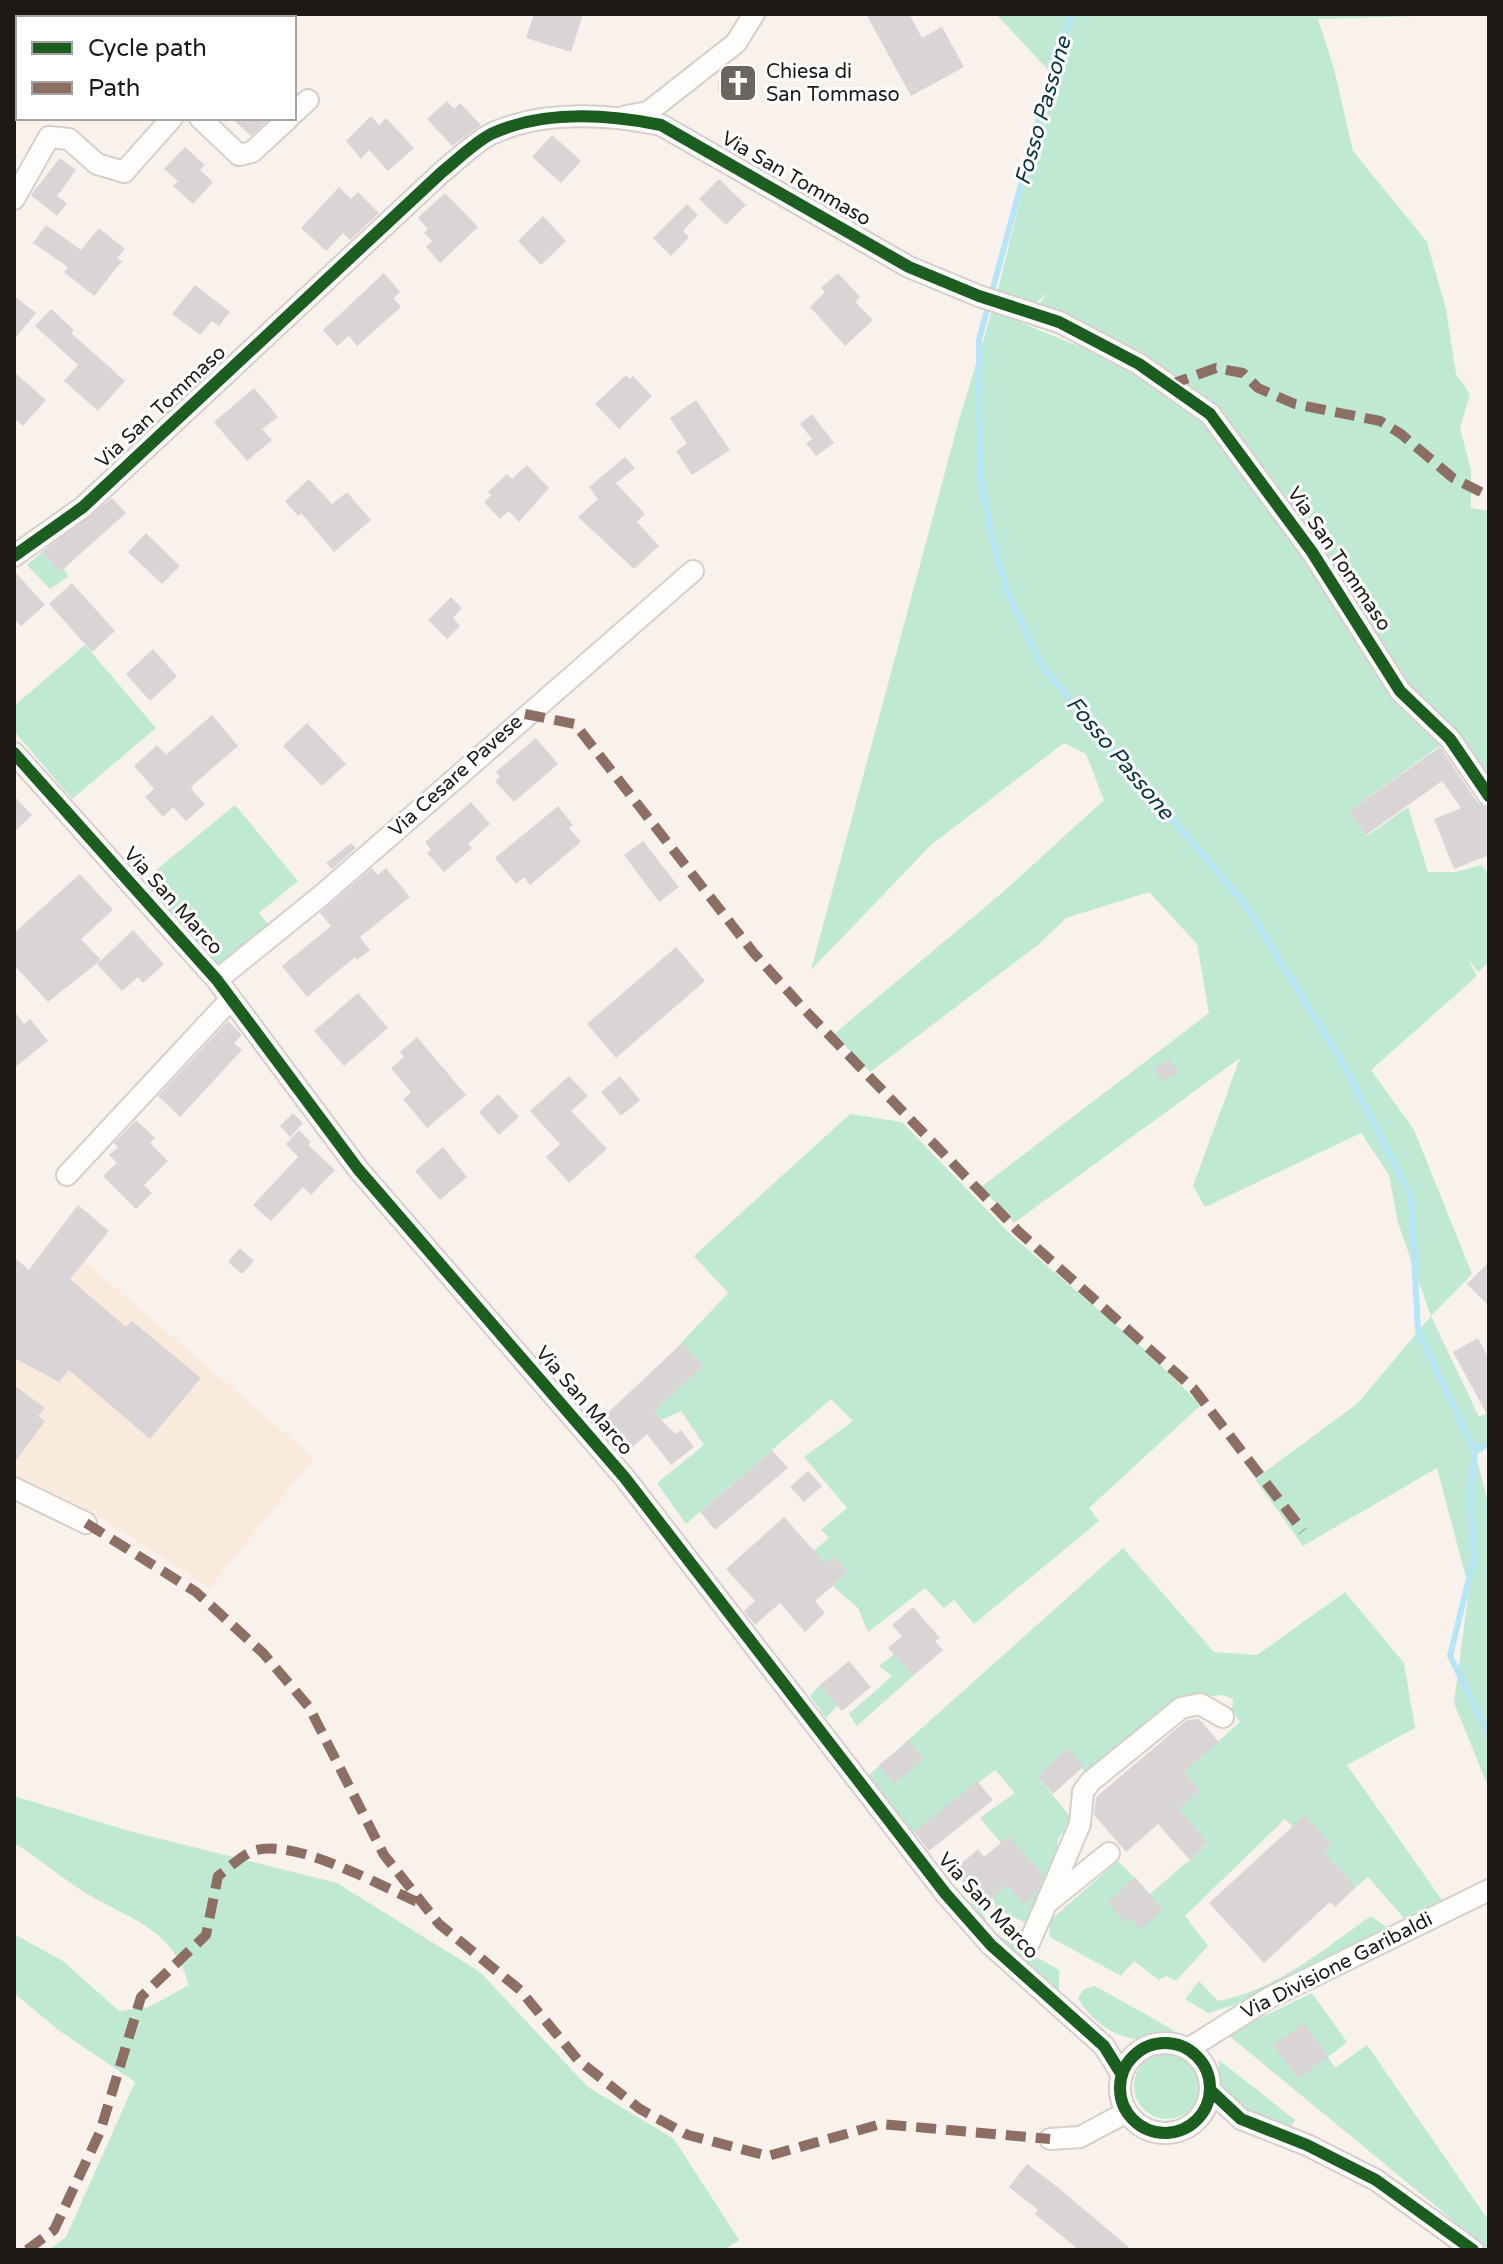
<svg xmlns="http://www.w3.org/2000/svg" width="1503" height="2264" font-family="'Varela Round',sans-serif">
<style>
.built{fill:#f9eadc}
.green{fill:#bfe9d2}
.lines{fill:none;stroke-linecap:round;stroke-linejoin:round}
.stream{stroke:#b6e5f6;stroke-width:6}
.building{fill:#d9d5d6}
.minor-casing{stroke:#d6cfca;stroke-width:24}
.minor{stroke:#fefdfc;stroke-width:20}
.quiet{stroke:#8d6e63;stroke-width:10;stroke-dasharray:20 10;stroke-linecap:butt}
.cycleway-casing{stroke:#fff;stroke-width:17}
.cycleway{stroke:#1b5e20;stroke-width:12}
.labels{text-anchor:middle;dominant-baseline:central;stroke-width:6;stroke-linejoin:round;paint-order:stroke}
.poi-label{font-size:20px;fill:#1e1914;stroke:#fff;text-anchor:start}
.street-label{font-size:20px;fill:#1e1914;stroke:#fff}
.water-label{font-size:22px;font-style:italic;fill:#0b3644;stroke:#fff}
</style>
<rect width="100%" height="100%" fill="#f9f2ec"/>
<path class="built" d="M78 1205 109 1231 85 1262 314 1458 210 1588 96 1515 14 1476V1258L29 1269Z"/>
<path class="green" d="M996 14H1489L1318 19 1334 69 1353 151 1427 242 1446 309 1456 374 1470 394 1460 428 1471 470V508L1489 511V792L1403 690 1207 416 1112 355 1026 321 1048 292 1022 316 994 306 1051 73Z
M992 311 1132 368 1205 418 1445 742 1349 811 1367 836 1408 807 1428 872H1455L1482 865 1489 875V962L1478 972 1467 958 1477 976 1371 1070 1414 1130 1472 1274 1431 1316 1479 1417 1489 1412V1443L1475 1452 1489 1506V1789L1454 1703 1469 1589 1437 1468 1303 1546 1255 1479 1357 1404 1431 1316 1398 1223 1389 1175 1361 1133 1205 1207 1193 1186 1240 1058 1014 1223 981 1187 1209 1013 1197 944 1149 892 1066 918 1038 945 870 1072 834 1034 1003 892 1104 800 1086 754 1064 743 931 845 811 970 959 420Z
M42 552 59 571 64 568 68 577 50 589 27 565Z
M85 645 156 728 72 799 14 731V706Z
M235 805 298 881 259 913 273 930 221 972 145 879Z
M850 1114 902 1122 1012 1236 1143 1348 1201 1405 1089 1508 1099 1521 974 1624 954 1600 944 1608 925 1588 868 1632 858 1608 833 1586 848 1573 834 1556 798 1586 787 1573 829 1538 821 1530 847 1508 804 1457 853 1421 831 1399 686 1524 657 1483 704 1445 681 1411 662 1420 654 1412 702 1366 681 1343 728 1293 694 1256Z
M1123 1548 1214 1652 1257 1655 1345 1592 1404 1663 1415 1728 1347 1765 1442 1900 1404 1918 1368 1877 1356 1887 1324 1852 1332 1845 1293 1827 1285 1819 1185 1916 1208 1946 1176 1981 1166 1976 1159 1980 1134 1961 1121 1976 1050 1937 1049 1921 1118 1861 1150 1894 1208 1844 1179 1809 1200 1791 1184 1772 1240 1722 1232 1711 1233 1699 1222 1695 1204 1697 1089 1777 1068 1749 1037 1776 1072 1819 1058 1839 1053 1878 1026 1923 996 1909 993 1897 1032 1864 1001 1843 980 1818 1015 1793 995 1770 910 1835 868 1776Z
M894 1654 913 1676 857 1726 849 1714 892 1676 879 1666Z
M820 1685 838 1705 826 1718 810 1696Z
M14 1796 129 1831 337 1883 480 1972 588 2087 674 2139 739 2240 724 2250H48L66 2237 135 2082 57 2029 14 1993V1934L63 1961 119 2011 149 2007 189 1985C173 1928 132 1921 86 1893 61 1878 39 1858 14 1843Z
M954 1892 980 1908 989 1926 1001 1937 1059 1970V1994L1010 1954Z
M1371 1916 1386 1927 1234 2005 1208 2013 1185 1999 1199 1981 1218 2001C1275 1991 1325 1948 1371 1916Z
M1095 1986 1175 2031C1164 2033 1148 2040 1136 2039 1112 2037 1089 2018 1078 1998L1084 1989Z
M1312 1993 1347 2042 1328 2057 1335 2068 1367 2045 1489 2221V2250L1227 2034Z
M1134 2086a33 33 0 1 1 66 0a33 33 0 1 1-66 0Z
M1219 2060 1295 2120 1289 2129C1252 2114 1215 2109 1219 2060Z"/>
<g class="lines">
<path class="stream" d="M1072 14 1050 77 979 340 980 474 991 534 1007 591 1041 665 1245 904 1344 1065 1411 1197 1418 1331 1475 1452 1470 1494 1474 1558 1450 1656 1489 1735
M1475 1452 1489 1443"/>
</g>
<path class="building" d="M534 14H583L571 52 526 38Z
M866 14H909L922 38 942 27 964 67 911 96Z
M724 69 743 70 755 77 757 87 745 93 718 92 719 73Z
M447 101 454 109 460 103 481 125 452 146 427 119Z
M371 116 379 125 386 118 414 148 388 171 369 150 361 159 346 141Z
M231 118H270L251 136Z
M552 135 581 161 561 183 532 157Z
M185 147 205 165 200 170 213 182 193 204 173 186 178 181 164 169Z
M60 158 76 170 57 196 67 203 57 216 31 195Z
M719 179 746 205 726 225 699 199Z
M339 187 351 199 358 192 379 213 350 240 343 233 326 251 301 228Z
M445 193 478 227 440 263 426 247 432 241 424 233 428 229 418 218Z
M687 204 698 215 683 231 689 237 671 256 653 238Z
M543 216 566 241 541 265 518 241Z
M46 225 81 250 99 228 125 249 117 258 122 261 94 296 64 272 68 267 33 243Z
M384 273 400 292 393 298 401 307 357 346 349 336 337 346 323 330Z
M838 273 860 297 855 302 873 320 845 346 810 307 825 292 821 288Z
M195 285 230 312 219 326 212 321 200 335 172 314Z
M14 296 36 313 14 340Z
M51 309 74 330 71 333 125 381 98 411 64 381 78 365 35 326Z
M14 372 46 400 23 426 14 418Z
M626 375 630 379 633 376 652 396 619 429 595 404Z
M254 388 278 417 262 429 272 440 247 461 214 422Z
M696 400 730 450 692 475 676 451 687 444 670 418Z
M812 414 834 443 816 456 806 443 812 439 800 424Z
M625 457 635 468 616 483 645 514 637 522 659 546 634 569 578 517 598 499 589 487Z
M527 465 549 488 519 522 509 511 500 519 484 502 491 495 488 492 507 474 512 479Z
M309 479 332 504 347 492 371 520 334 552 301 513 298 516 285 501Z
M112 498 126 513 60 572 42 552Z
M146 533 180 566 162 584 128 552Z
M14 571 45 605 21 626 14 619Z
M72 583 115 631 92 652 49 604Z
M451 597 462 608 453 618 460 626 447 639 428 620Z
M153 649 177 676 150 701 126 674Z
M212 715 238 746 193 785 191 789 205 804 186 821 173 807 163 817 145 797 154 789 134 766 157 745 166 755Z
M307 723 346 764 322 786 283 746Z
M536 738 558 764 514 802 495 781 500 777 496 772Z
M1440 747 1478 803 1489 809V855L1454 869 1434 819 1461 808 1442 781 1366 835 1349 811Z
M14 796 32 815 14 832Z
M471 802 490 824 468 844 472 848 444 872 427 853 431 850 425 842Z
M558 806 573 825 569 828 581 842 530 885 524 877 516 884 495 858Z
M643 841 679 887 659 902 624 855Z
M351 843 356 848 332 869 326 863Z
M372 868 378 875 386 868 410 897 360 937 370 950 357 960 355 957 307 997 282 966 331 926 320 913Z
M80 874 113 910 81 939 101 960 48 1002 14 965V933Z
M133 930 164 964 143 983 138 977 122 991 97 964Z
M676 947 705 981 616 1058 587 1024Z
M358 993 388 1028 344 1066 314 1031Z
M14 1011 24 1024 30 1019 48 1041 14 1068Z
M228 1021 242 1035 234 1043 242 1050 180 1117 158 1096Z
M417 1037 466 1095 427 1128 403 1099 411 1092 391 1068 404 1057 400 1052Z
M1170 1059 1178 1072 1162 1082 1154 1069Z
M569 1076 588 1096 571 1111 607 1149 569 1183 546 1157 560 1144 530 1111Z
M620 1076 640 1100 621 1116 601 1092Z
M498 1094 519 1117 499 1135 479 1112Z
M293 1113 303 1123 290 1137 280 1126Z
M136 1120 155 1138 150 1143 168 1161 144 1185 152 1193 136 1209 103 1176 117 1163 109 1155 118 1147 114 1143Z
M299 1130 311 1142 308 1145 335 1170 311 1195 303 1187 271 1221 253 1205 298 1157 286 1144Z
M443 1147 467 1177 440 1200 415 1171Z
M78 1205 109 1231 70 1279 126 1327 132 1321 201 1378 150 1439 69 1370 59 1382 14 1358V1257L29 1270Z
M240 1248 254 1261 242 1274 228 1262Z
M1489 1262V1306L1467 1284Z
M1478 1338 1489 1359V1418L1453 1352Z
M682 1343 703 1366 654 1412 675 1434 681 1430 694 1447 671 1465 647 1434 625 1454 596 1424Z
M14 1385 45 1408 38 1416 45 1421 14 1463Z
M772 1450 788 1468 715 1530 700 1512Z
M808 1471 822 1486 804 1502 790 1487Z
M784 1517 825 1563 834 1556 848 1573 815 1601 825 1613 805 1632 780 1603 755 1625 744 1611 755 1601 726 1569Z
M913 1607 940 1638 935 1641 943 1650 913 1676 888 1648 902 1636 892 1625Z
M849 1661 871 1687 842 1711 820 1685Z
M1199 1719 1219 1742 1184 1772 1200 1791 1179 1809 1208 1843 1190 1860 1158 1824 1126 1852 1094 1815 1096 1797 1187 1720Z
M909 1741 924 1759 894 1784 879 1765Z
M1068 1748 1084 1766 1053 1794 1037 1776Z
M977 1781 993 1800 929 1851 914 1832Z
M1305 1815 1332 1845 1324 1852 1356 1887 1335 1907 1330 1902 1264 1963 1209 1903Z
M1009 1836 1044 1876 1037 1892 1024 1904 1007 1885 984 1906 953 1871 978 1849 984 1857Z
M1135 1877 1163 1910 1140 1930 1131 1918 1125 1923 1107 1902Z
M1304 2023 1328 2057 1298 2079 1273 2045Z
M1027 2164 1055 2185 1132 2250H1079L1035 2214 1038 2210 1009 2187Z"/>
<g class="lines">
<g class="minor-casing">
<path id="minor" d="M294 113 308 100
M626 116 648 112 736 43 754 14
M200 118 239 155 252 152 289 118
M14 199 49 137 69 139 97 164 124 172 172 118
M14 556 83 507 442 172C457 160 474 143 491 134 543 110 606 114 661 125L909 267 979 296 1059 322 1139 364 1210 414 1312 552 1400 691 1450 739 1489 796
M14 753 217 980 358 1169 625 1478 945 1893 991 1945 1104 2046 1122 2075
M217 980 322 895 693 571
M67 1175 230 1000
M14 1488 86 1523
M1046 1904 1080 1824 1083 1792 1090 1782 1181 1708 1200 1704 1223 1717
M1029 1943 1046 1904 1109 1853
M1120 2088a45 45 0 1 1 90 0a45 45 0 1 1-90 0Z
M1188 2049 1269 1998 1489 1890
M1210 2090 1241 2119 1307 2145 1376 2180 1473 2250
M1050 2139 1080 2137 1127 2112"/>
</g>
<use href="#minor" class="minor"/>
<path class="quiet" d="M1169 385 1216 368 1243 373 1258 388 1295 404 1380 421 1401 434 1453 478 1489 496
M525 714 575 724 753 952 803 1008 1018 1231 1194 1389 1303 1531
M86 1523 196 1592 263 1653 309 1707 384 1855 439 1924 520 1990 578 2060 640 2109 688 2135 768 2156 881 2124 1050 2139
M27 2250 54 2230 100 2132 141 1997 206 1935 218 1876C228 1869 242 1855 253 1851 295 1837 382 1887 422 1904"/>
<g class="cycleway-casing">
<path id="cycleway" d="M14 556 83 507 442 172C457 160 474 143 491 134 543 110 606 114 661 125L909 267 979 296 1059 322 1139 364 1210 414 1312 552 1400 691 1450 739 1489 796
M14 753 217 980 358 1169 625 1478 945 1893 991 1945 1104 2046 1122 2075
M1120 2088a45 45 0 1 1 90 0a45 45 0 1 1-90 0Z
M1210 2090 1241 2119 1307 2145 1376 2180 1473 2250"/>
</g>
<use href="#cycleway" class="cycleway"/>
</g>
<defs>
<g id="church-square" transform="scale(2)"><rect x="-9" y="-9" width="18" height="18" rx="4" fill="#6b6560" stroke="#fff"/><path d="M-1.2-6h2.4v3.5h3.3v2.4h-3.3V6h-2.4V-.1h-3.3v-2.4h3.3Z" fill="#fff"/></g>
</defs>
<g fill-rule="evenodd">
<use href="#church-square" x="738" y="83"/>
</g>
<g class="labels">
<g class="poi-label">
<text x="766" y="72">Chiesa di<tspan x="766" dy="23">San Tommaso</tspan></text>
</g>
<g class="street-label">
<text transform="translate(796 179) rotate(30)">Via San Tommaso</text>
<text transform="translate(161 407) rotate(-43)">Via San Tommaso</text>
<text transform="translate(1339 559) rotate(56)">Via San Tommaso</text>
<text transform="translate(456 776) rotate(-42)">Via Cesare Pavese</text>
<text transform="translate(173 901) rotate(48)">Via San Marco</text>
<text transform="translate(584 1401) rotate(49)">Via San Marco</text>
<text transform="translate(988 1906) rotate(47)">Via San Marco</text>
<text transform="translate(1337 1966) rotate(-27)">Via Divisione Garibaldi</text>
</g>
<g class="water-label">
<text transform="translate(1043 111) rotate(-74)">Fosso Passone</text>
<text transform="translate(1120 758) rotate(50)">Fosso Passone</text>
</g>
</g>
<rect width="1503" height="2264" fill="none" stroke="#1e1914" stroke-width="32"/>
<rect x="16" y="16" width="280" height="104" fill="#ffffff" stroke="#a5a3a1" stroke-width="2"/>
<rect x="32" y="42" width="40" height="12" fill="#1b5e20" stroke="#a5a3a1" stroke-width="2"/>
<text x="88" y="56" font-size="24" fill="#1e1914">Cycle path</text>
<rect x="32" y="82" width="40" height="12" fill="#8d6e63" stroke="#a5a3a1" stroke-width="2"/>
<text x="88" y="96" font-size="24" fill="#1e1914">Path</text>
</svg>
